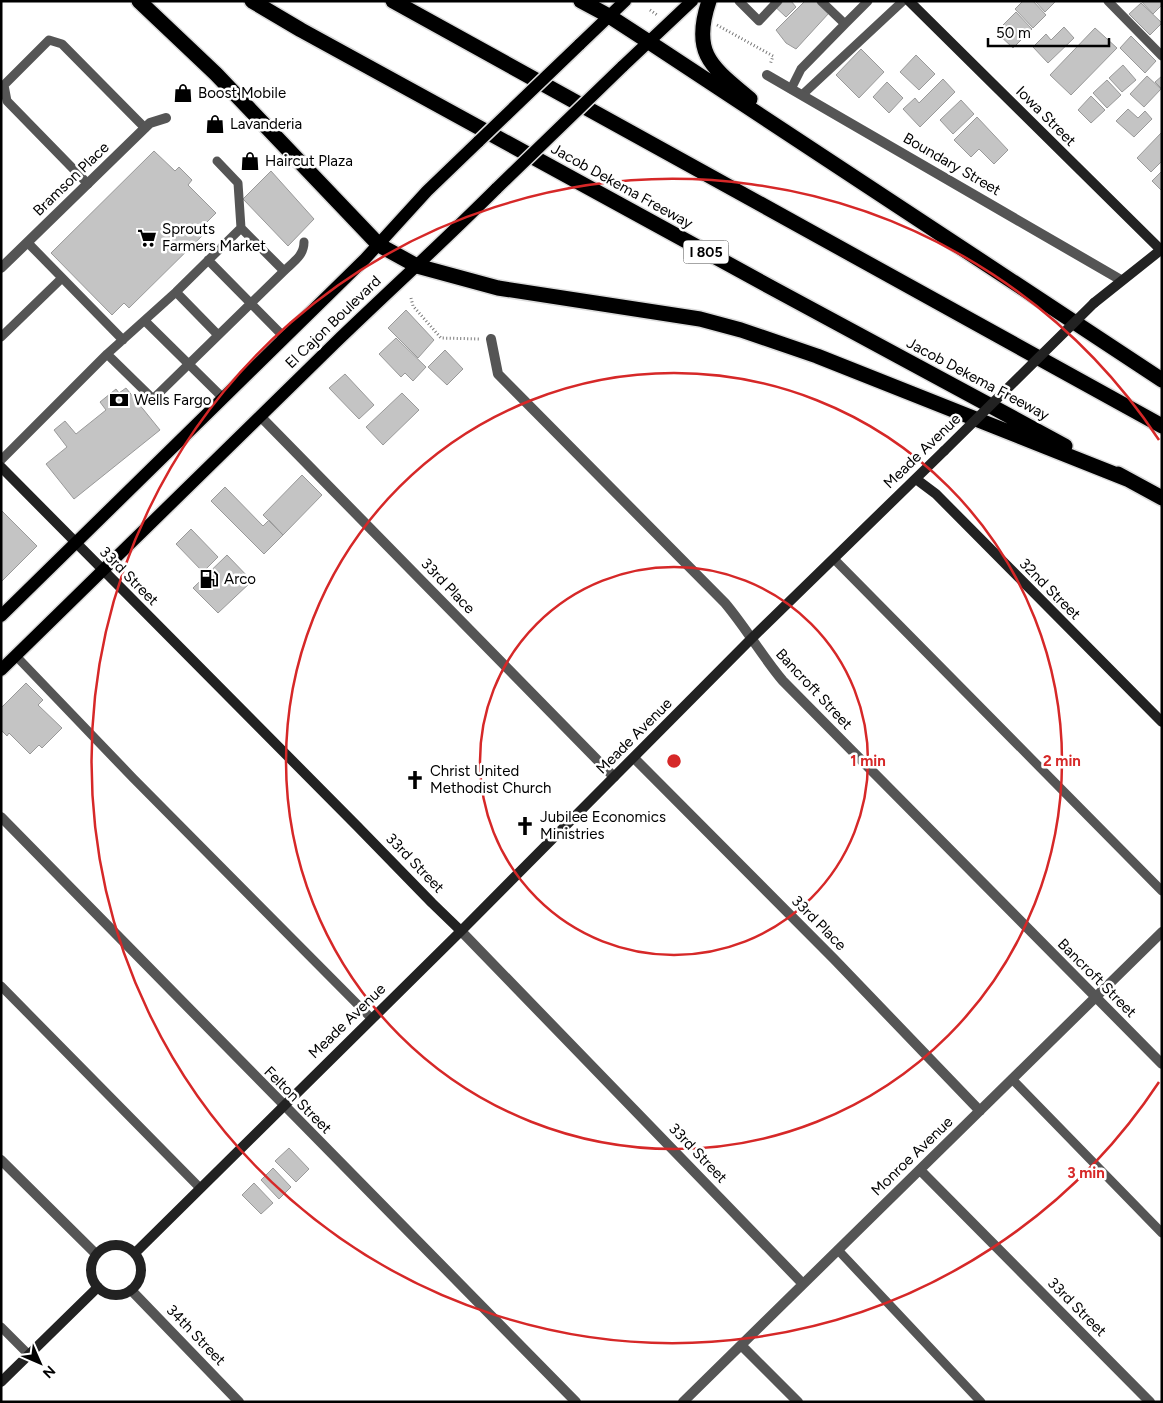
<svg xmlns="http://www.w3.org/2000/svg" width="1163" height="1403" font-family="Figtree,sans-serif">
<style>
.building{fill:#c4c4c4;stroke:#999}
.lines{fill:none;stroke-linecap:round;stroke-linejoin:round}
.primary-casing{stroke:#dbdbdb;stroke-width:15}
.highway-casing{stroke:#dbdbdb;stroke-width:18}
.path{stroke:#777;stroke-width:3;stroke-dasharray:1 2.5;stroke-linecap:butt}
.lane{stroke:#555;stroke-width:9}
.street{stroke:#555;stroke-width:10}
.secondary{stroke:#222;stroke-width:10}
.primary{stroke:#000;stroke-width:12}
.highway{stroke:#000;stroke-width:15}
.primary-bridge-casing{stroke:#dbdbdb;stroke-width:15;stroke-linecap:butt}
.secondary-bridge{stroke:#222;stroke-width:10}
.primary-bridge{stroke:#000;stroke-width:12}
.ring{fill:none;stroke:#d62828;stroke-width:2.5}
.labels{text-anchor:middle;dominant-baseline:central;stroke-width:5;stroke-linejoin:round;paint-order:stroke}
.shield{fill:#fff;stroke:#4c4c4c;stroke-width:1}
.shield-label{font-size:14px;font-weight:bold;fill:#000}
.poi-label{font-size:15px;fill:#000;stroke:#fff;text-anchor:start}
.street-label{font-size:15px;fill:#000;stroke:#fff}
.centre{fill:#d62828;stroke:#fff;stroke-width:2.5}
.ring-label{font-size:15px;text-anchor:middle;font-weight:bold;fill:#d62828;stroke:#fff;stroke-width:5;stroke-linejoin:round;paint-order:stroke}
</style>
<rect width="100%" height="100%" fill="#fff"/>
<path class="building" d="M769 1H791L796 7 786 17Z
M805 1H817L829 13 796 49 786 43 776 30Z
M1023 1H1033L1046 15 1033 28 1015 9Z
M1035 1H1056L1045 12Z
M1141 1H1162V5L1153 14Z
M1141 3 1162 23 1150 35 1129 14Z
M1016 12 1032 29 1013 48 996 32Z
M1064 27 1074 38 1048 63 1033 47 1046 34 1051 40Z
M1095 28 1117 48 1071 95 1050 75Z
M1131 36 1156 61 1145 73 1120 48Z
M861 49 884 72 859 98 836 75Z
M916 55 935 74 919 90 900 72Z
M1123 65 1136 80 1122 92 1109 78Z
M1147 76 1161 89 1144 107 1130 94Z
M1162 76V89L1155 82Z
M943 79 955 92 920 127 903 109 915 98 919 103Z
M1107 80 1121 95 1107 108 1093 93Z
M887 82 903 98 889 113 873 97Z
M1091 96 1105 110 1091 123 1078 110Z
M961 100 974 114 953 134 940 120Z
M1128 109 1138 118 1145 111 1152 119 1134 137 1116 121Z
M977 117 1008 150 994 164 979 149 971 157 954 140Z
M1162 132V161L1151 172 1137 158Z
M154 151 175 171 179 167 192 180 188 185 216 213 206 223 210 228 129 308 124 303 112 315 51 253Z
M271 171 314 219 288 246 243 199Z
M1162 171V191L1152 181Z
M406 310 434 340 418 358 388 328Z
M396 338 426 367 413 381 405 373 401 377 379 354Z
M445 350 463 369 447 385 428 367Z
M345 374 374 405 359 419 329 388Z
M126 388 160 430 74 499 46 464 67 447 54 430 65 421 76 434 106 410 100 402 116 389 119 393Z
M402 393 419 410 383 445 366 427Z
M302 475 322 495 283 535 263 515Z
M225 487 263 526 269 520 283 535 264 554 211 501Z
M1 510 37 546 1 582Z
M191 529 218 557 203 572 176 544Z
M227 555 252 581 218 613 193 588Z
M26 683 43 700 38 705 62 728 42 748 39 745 30 754 9 733 7 736 1 730V708Z
M289 1148 309 1169 296 1182 275 1161Z
M273 1168 291 1187 279 1199 261 1180Z
M254 1183 273 1203 261 1214 242 1195Z"/>
<g class="lines">
<g class="primary-casing">
<path id="primary" d="M579 45 625 1
M622 67 692 1
M1 616 365 259 427 191 479 141
M1 670 335 343C389 291 444 241 497 188"/>
</g>
<g class="highway-casing">
<path id="highway" d="M139 1 216 74 379 245 417 266 498 288 700 319 741 330 817 356 1127 479
M252 1 301 30 774 289 1065 446
M393 1 1162 426
M581 1 609 16 649 42 1162 380
M709 1C691 54 712 67 750 99
M1118 474 1162 498"/>
</g>
<path class="path" d="M650 10 657 15
M717 25 773 56 770 65
M411 298 413 306 441 338 480 339"/>
<path class="lane" d="M739 1 759 21 778 1
M821 1 845 24 868 1
M1108 1 1162 56
M791 89 801 69 845 24
M802 95 903 1
M217 161 238 183 241 228
M88 184 7 101 4 85 49 40 62 44 145 128
M28 243 123 340
M208 260 285 338
M284 271C293 262 304 256 304 242
M176 292 218 335
M145 321 223 398
M1 337 62 278
M1 460 107 354 176 292 241 228 284 271 153 399 107 354
M834 559 1162 891
M16 656 133 778 371 1018
M1 986 200 1188
M1012 1079 1162 1233
M838 1250 981 1402
M1 1327 29 1355"/>
<path class="street" d="M767 75 1121 280
M1 268 150 123 166 118
M491 339 498 374 725 603C746 628 762 656 783 681L1162 1064
M260 416 614 777
M634 758 834 959 980 1111
M1 817 576 1402
M461 931 803 1284
M1 1160 96 1254
M920 1170 1150 1402
M131 1290 239 1402
M741 1345 798 1402
M683 1402 1162 932"/>
<path class="secondary" d="M909 1 1161 250
M1094 303 1162 249
M1 467 357 826 432 903 461 931
M916 479 936 494 1162 722
M91 1270a25 25 0 1 1 50 0a25 25 0 1 1-50 0Z
M135 1253 461 931 752 638 944 451
M1 1382 98 1287"/>
<use href="#primary" class="primary"/>
<use href="#highway" class="highway"/>
<g class="primary-bridge-casing">
<path id="primary-bridge" d="M479 141 579 45
M497 188 622 67"/>
</g>
<path class="secondary-bridge" d="M944 451 1094 303"/>
<use href="#primary-bridge" class="primary-bridge"/>
</g>
<g class="ring">
<circle cx="674" cy="761" r="194"/>
<circle cx="674" cy="761" r="388"/>
<path d="M1159 1082A582 582 0 1 1 1159 440"/>
</g>
<defs>
<g id="shop-bare" transform="scale(1.5)"><path d="M-5-2.5h2.3a2.7 3.5 0 0 1 5.4 0H5L5.5 6h-11ZM-1.5-2.5h3a1.5 2.3 0 0 0-3 0Z" fill="#000" stroke="#fff" stroke-width="2.5" paint-order="stroke"/></g>
<g id="supermarket-bare" transform="scale(1.5)"><path d="M-6-5.5h2.5l.6 2H6L4.5 2H-2.5L-4.4-4H-6ZM-1.5 3.2a1.3 1.3 0 1 0 .1 0ZM3 3.2a1.3 1.3 0 1 0 .1 0Z" fill="#000" stroke="#fff" stroke-width="2.5" paint-order="stroke"/></g>
<g id="bank-bare" transform="scale(1.5)"><path d="M-6-4H6V4H-6ZM0-2.3a2.3 2.3 0 1 0 0 4.6a2.3 2.3 0 1 0 0-4.6Z" fill="#000" stroke="#fff" stroke-width="2.5" paint-order="stroke"/></g>
<g id="fuel-bare" transform="scale(1.5)"><path d="M-5.5-6h7V0h2V4h1.3V-2.5L3-4.5l.8-.8L6-3V5H2.5V1h-1V6h-7ZM-4.2-4.7v3.2H.2V-4.7Z" fill="#000" stroke="#fff" stroke-width="2.5" paint-order="stroke"/></g>
<g id="church-bare" transform="scale(1.5)"><path d="M-1.2-6h2.4v3.5h3.3v2.4h-3.3V6h-2.4V-.1h-3.3v-2.4h3.3Z" fill="#000" stroke="#fff" stroke-width="2.5" paint-order="stroke"/></g>
</defs>
<g fill-rule="evenodd">
<use href="#shop-bare" x="183" y="93"/>
<use href="#shop-bare" x="215" y="124"/>
<use href="#shop-bare" x="250" y="161"/>
<use href="#supermarket-bare" x="147" y="238"/>
<use href="#bank-bare" x="119" y="400"/>
<use href="#fuel-bare" x="209" y="579"/>
<use href="#church-bare" x="415" y="780"/>
<use href="#church-bare" x="525" y="826"/>
</g>
<g class="labels">
<rect class="shield" x="683.5" y="240.5" width="45" height="23" rx="4"/>
<g class="shield-label">
<text x="706" y="252">I 805</text>
</g>
<g class="poi-label">
<text x="198" y="93">Boost Mobile</text>
<text x="230" y="124">Lavanderia</text>
<text x="265" y="161">Haircut Plaza</text>
<text x="162" y="229">Sprouts<tspan x="162" dy="17">Farmers Market</tspan></text>
<text x="134" y="400">Wells Fargo</text>
<text x="224" y="579">Arco</text>
<text x="430" y="771">Christ United<tspan x="430" dy="17">Methodist Church</tspan></text>
<text x="540" y="817">Jubilee Economics<tspan x="540" dy="17">Ministries</tspan></text>
</g>
<g class="street-label">
<text transform="translate(1046 116) rotate(45)">Iowa Street</text>
<text transform="translate(952 164) rotate(30)">Boundary Street</text>
<text transform="translate(71 179) rotate(-44)">Bramson Place</text>
<text transform="translate(622 186) rotate(29)">Jacob Dekema Freeway</text>
<text transform="translate(333 322) rotate(-44)">El Cajon Boulevard</text>
<text transform="translate(978 379) rotate(28)">Jacob Dekema Freeway</text>
<text transform="translate(922 451) rotate(-44)">Meade Avenue</text>
<text transform="translate(129 576) rotate(45)">33rd Street</text>
<text transform="translate(448 586) rotate(46)">33rd Place</text>
<text transform="translate(1050 589) rotate(45)">32nd Street</text>
<text transform="translate(814 689) rotate(47)">Bancroft Street</text>
<text transform="translate(634 736) rotate(-45)">Meade Avenue</text>
<text transform="translate(415 863) rotate(46)">33rd Street</text>
<text transform="translate(819 923) rotate(45)">33rd Place</text>
<text transform="translate(1097 978) rotate(45)">Bancroft Street</text>
<text transform="translate(347 1021) rotate(-44)">Meade Avenue</text>
<text transform="translate(298 1100) rotate(45)">Felton Street</text>
<text transform="translate(698 1153) rotate(46)">33rd Street</text>
<text transform="translate(912 1156) rotate(-44)">Monroe Avenue</text>
<text transform="translate(1077 1307) rotate(45)">33rd Street</text>
<text transform="translate(196 1335) rotate(46)">34th Street</text>
</g>
</g>
<circle cx="674" cy="761" r="8" class="centre"/>
<g class="ring-label">
<text x="868" y="766">1 min</text>
<text x="1062" y="766">2 min</text>
<text x="1086" y="1178">3 min</text>
</g>
<rect width="1163" height="1403" fill="none" stroke="#000000" stroke-width="5"/>
<g transform="translate(40 1363) rotate(135)" stroke="#ffffff" stroke-width="4" paint-order="stroke">
<path d="M0-4L9 19L0 12L-9 19Z" fill="#000000"/>
<text y="-8" font-size="14" font-weight="bold" text-anchor="middle" fill="#000000">N</text>
</g>
<path d="M988 38v8h121v-8" fill="none" stroke="#000000" stroke-width="2.5"/>
<text x="996" y="38" font-size="15" fill="#000000" stroke="#ffffff" stroke-width="4" paint-order="stroke">50 m</text>
</svg>
